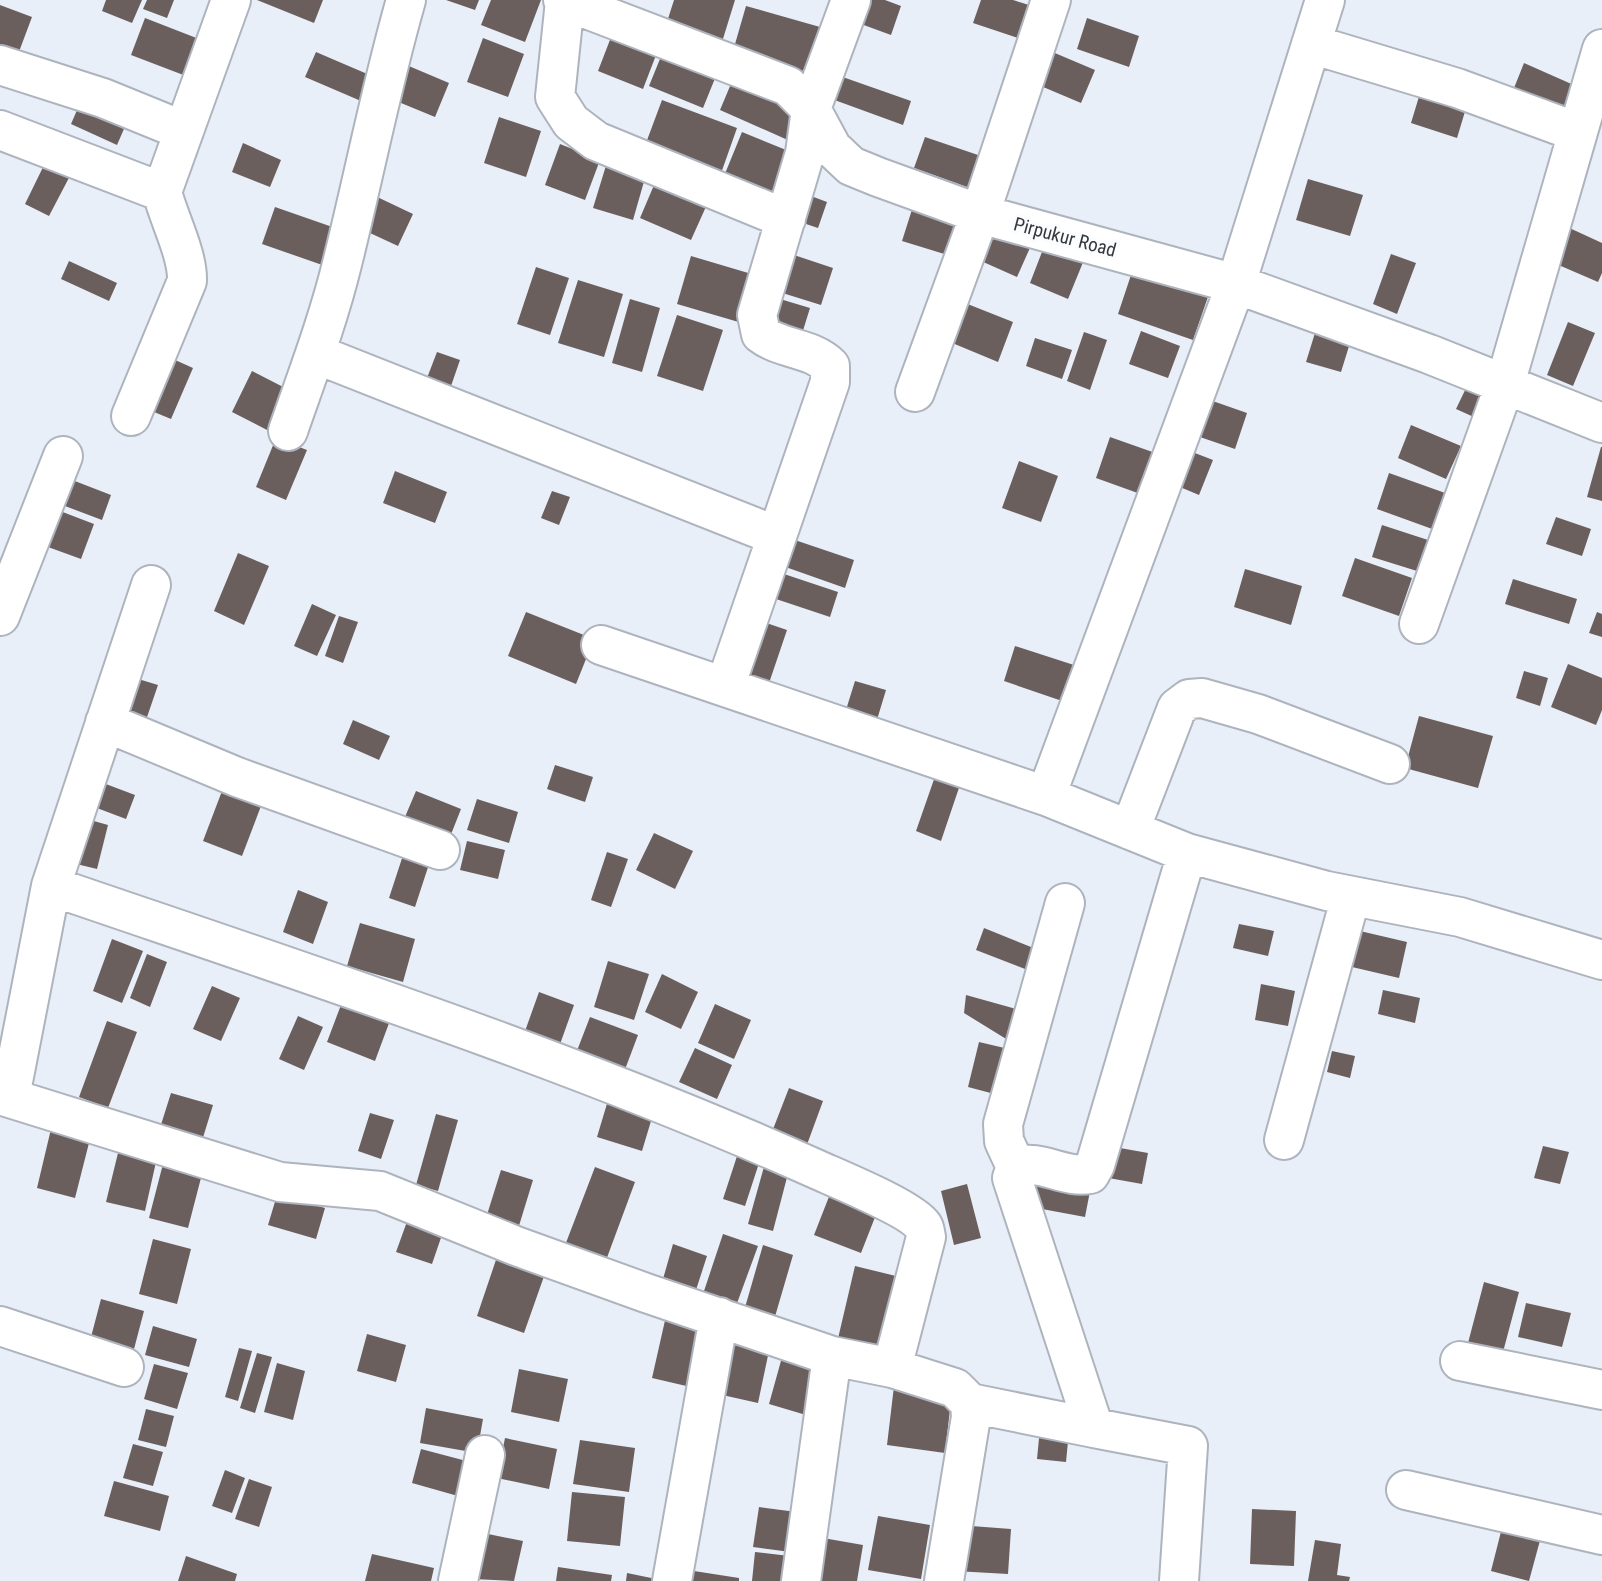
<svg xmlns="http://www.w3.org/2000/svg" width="1602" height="1581" font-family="'Roboto Condensed',sans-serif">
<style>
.building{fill:#6a5f5d}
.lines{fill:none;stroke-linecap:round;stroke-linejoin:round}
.minor-casing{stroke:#aeb4bd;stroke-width:42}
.minor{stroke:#fff;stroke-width:38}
.labels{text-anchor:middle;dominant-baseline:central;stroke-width:7;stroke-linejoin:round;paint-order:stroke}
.street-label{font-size:19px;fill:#35373b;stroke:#fbfcfe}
</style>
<rect width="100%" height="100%" fill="#e9eff9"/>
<path class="building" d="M106 0H142L132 23 102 11Z
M147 0H174L167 18 143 9Z
M257 0H323L314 23Z
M446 0H479L475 10Z
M491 0H541L525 42 481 25Z
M674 0H735L722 42 666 25Z
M857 0H885L901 6 891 35 850 20Z
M981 0H1013L1029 5 1018 38 973 23Z
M0 5 32 17 14 65 0 59Z
M746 6 820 27 807 72 733 51Z
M145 18 199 39 186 76 131 55Z
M1087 18 1139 36 1129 67 1077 49Z
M613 32 658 50 643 89 598 71Z
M483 38 524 54 508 97 467 82Z
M1043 48 1095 70 1081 103 1029 81Z
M664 49 718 71 703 108 649 86Z
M316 52 372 76 361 101 305 77Z
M397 61 449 83 435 117 384 96Z
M1524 63 1585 90 1571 124 1510 98Z
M837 75 911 101 903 125 829 98Z
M733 79 803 110 790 141 720 110Z
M1421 90 1467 105 1457 138 1411 123Z
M84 94 130 115 117 145 71 124Z
M662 100 737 128 719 179 643 151Z
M499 117 541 131 526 177 484 163Z
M742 132 796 154 777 202 722 181Z
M925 137 981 156 970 188 914 168Z
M243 143 281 160 270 187 232 172Z
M560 144 600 160 585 200 545 185Z
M47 159 72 172 49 216 25 204Z
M608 159 647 171 633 220 593 208Z
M657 178 709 200 691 240 640 218Z
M1308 179 1363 195 1350 236 1296 220Z
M803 193 827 202 818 228 794 220Z
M373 195 413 214 398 246 357 227Z
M916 197 968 213 954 257 902 241Z
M275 207 341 230 328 267 262 244Z
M988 221 1033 241 1017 277 972 257Z
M1563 225 1602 243V273L1598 282 1547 260Z
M1047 239 1086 255 1068 299 1030 283Z
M788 253 833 268 821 305 776 291Z
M1391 254 1416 263 1397 314 1373 304Z
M691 256 755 275 742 323 677 304Z
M69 261 117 283 109 301 61 279Z
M536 267 569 278 550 335 517 324Z
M1133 269 1209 294 1193 340 1118 314Z
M578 280 623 294 604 357 558 343Z
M770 296 810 308 801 337 760 325Z
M630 299 660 308 642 372 612 363Z
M960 301 1013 322 998 362 945 340Z
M677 315 723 330 703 391 657 376Z
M1319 320 1354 330 1341 372 1306 362Z
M1568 322 1595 333 1573 386 1547 375Z
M1141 331 1180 346 1168 378 1129 364Z
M1084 332 1107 340 1090 390 1067 381Z
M1035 338 1072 350 1062 379 1026 366Z
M437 352 460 360 451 386 427 378Z
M164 355 193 368 171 419 142 407Z
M252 371 289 390 269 431 232 412Z
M1468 384 1488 392 1476 418 1456 409Z
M1207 399 1247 413 1235 449 1194 435Z
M1411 425 1461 446 1446 479 1398 458Z
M1110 437 1161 455 1146 496 1096 478Z
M276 438 307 450 286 500 256 487Z
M1601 447H1602V501L1587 497Z
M1182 448 1213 460 1199 495 1168 482Z
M1019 461 1058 476 1041 522 1002 508Z
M395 471 447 492 435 523 383 503Z
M1389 473 1448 494 1435 530 1377 509Z
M67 478 111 495 102 520 57 503Z
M552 491 570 497 559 525 541 518Z
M60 511 94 524 81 559 48 547Z
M1556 517 1591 529 1582 556 1546 544Z
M1382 525 1428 540 1417 571 1372 557Z
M786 537 854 560 845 588 777 564Z
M238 553 269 566 244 625 214 611Z
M1355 558 1412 578 1399 616 1342 596Z
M1245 569 1302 586 1291 625 1234 607Z
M775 571 838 592 830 617 767 596Z
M1513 579 1577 599 1569 624 1505 604Z
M312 604 336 615 317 656 294 646Z
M526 612 594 639 576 684 508 656Z
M1597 612 1602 614V637L1589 633Z
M339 616 358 622 343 663 325 656Z
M755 619 787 630 767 689 735 678Z
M1015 646 1077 666 1065 702 1004 681Z
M1568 664 1602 678V710L1596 725 1551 707Z
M1524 671 1548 678 1540 706 1516 698Z
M125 675 158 685 145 723 113 712Z
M855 681 886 690 876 723 845 713Z
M1419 716 1493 736 1478 788 1405 768Z
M353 720 390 736 379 760 343 744Z
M555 765 593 777 585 802 547 789Z
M939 765 964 773 941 841 916 831Z
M90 778 135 795 126 819 81 802Z
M222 791 261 806 242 856 203 841Z
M416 791 461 809 448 842 402 824Z
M477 799 518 812 509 843 467 830Z
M76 816 108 825 97 869 64 861Z
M654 833 693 851 675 889 636 870Z
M467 841 505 850 498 879 460 870Z
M407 843 433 852 415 907 389 898Z
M607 852 628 859 611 907 591 900Z
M298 890 328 902 313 944 283 932Z
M360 923 415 939 403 982 347 966Z
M1239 924 1274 931 1268 956 1233 948Z
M984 928 1041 951 1033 972 976 950Z
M1360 931 1407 942 1399 978 1352 967Z
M112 939 143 951 122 1003 93 991Z
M147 954 167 962 150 1007 130 998Z
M608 961 649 974 634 1020 594 1007Z
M662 974 698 992 681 1029 645 1012Z
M1261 984 1295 991 1288 1026 1255 1020Z
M212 986 240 998 221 1041 193 1029Z
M347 989 395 1007 375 1061 327 1042Z
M1383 990 1420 998 1415 1023 1378 1014Z
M539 992 574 1005 559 1047 524 1034Z
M966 995 1020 1010 1011 1042 964 1013Z
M715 1004 751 1020 734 1059 698 1043Z
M298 1016 323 1027 304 1070 279 1059Z
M590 1017 638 1035 621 1080 573 1061Z
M107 1021 137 1032 108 1108 79 1097Z
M979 1042 1013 1050 1002 1096 968 1087Z
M695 1048 732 1065 717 1099 679 1082Z
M1332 1051 1355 1056 1350 1078 1327 1072Z
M789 1088 823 1101 805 1150 770 1137Z
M171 1093 213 1105 201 1144 159 1131Z
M609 1097 654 1111 642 1151 597 1137Z
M370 1113 394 1120 381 1159 358 1151Z
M436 1114 458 1120 438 1191 416 1185Z
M51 1129 90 1139 75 1198 37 1188Z
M1109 1146 1148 1153 1142 1184 1103 1177Z
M1543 1146 1569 1152 1560 1184 1534 1178Z
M739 1150 761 1157 745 1206 723 1199Z
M118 1153 156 1162 145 1211 106 1202Z
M767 1156 791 1162 773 1231 748 1224Z
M163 1164 202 1174 188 1228 149 1218Z
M595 1167 635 1182 605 1263 564 1248Z
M501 1170 533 1180 518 1229 486 1218Z
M1032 1175 1091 1186 1085 1217 1026 1206Z
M967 1184 981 1238 954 1245 941 1191Z
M832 1189 879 1207 861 1253 814 1235Z
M277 1195 325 1208 316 1239 268 1225Z
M409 1216 444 1229 432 1264 396 1252Z
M723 1234 758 1246 736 1306 704 1291Z
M153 1239 191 1249 177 1304 139 1294Z
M673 1244 707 1256 695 1293 663 1279Z
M763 1245 793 1255 774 1320 744 1311Z
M500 1248 548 1265 524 1333 477 1316Z
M855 1266 900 1277 882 1357 836 1347Z
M1484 1282 1519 1292 1503 1352 1468 1343Z
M101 1299 144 1311 134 1349 91 1337Z
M1526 1303 1571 1313 1562 1347 1518 1337Z
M666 1316 709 1326 695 1388 652 1378Z
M153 1326 197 1339 189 1367 145 1355Z
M367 1334 406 1345 396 1382 357 1371Z
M720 1336 770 1346 758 1403 709 1392Z
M239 1348 252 1351 238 1401 225 1397Z
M784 1350 822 1361 806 1415 769 1404Z
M257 1353 272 1357 255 1413 240 1408Z
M277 1363 305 1371 293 1420 264 1412Z
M154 1364 188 1373 177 1409 144 1399Z
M519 1369 568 1379 559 1422 511 1412Z
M894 1386 952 1392 945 1453 887 1445Z
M426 1408 483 1419 477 1453 420 1443Z
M146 1409 174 1416 166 1447 138 1440Z
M1040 1428 1069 1431 1066 1462 1037 1459Z
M505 1438 557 1449 549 1489 497 1478Z
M580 1440 635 1448 629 1492 573 1484Z
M133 1444 163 1452 153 1486 123 1478Z
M421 1449 474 1463 465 1498 412 1483Z
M225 1470 245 1478 232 1513 212 1506Z
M249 1479 272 1487 259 1527 235 1519Z
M114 1481 169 1496 160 1531 104 1516Z
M572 1492 625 1497 620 1546 567 1541Z
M759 1507 804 1513 798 1553 753 1547Z
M1252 1509 1296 1511 1294 1566 1250 1564Z
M1506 1512 1545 1522 1529 1581 1491 1571Z
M878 1516 930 1525 921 1579 868 1570Z
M958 1525 1011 1529 1008 1574 955 1571Z
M483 1533 523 1541 514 1581 473 1579Z
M823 1538 863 1545 857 1581H815Z
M1315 1540 1341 1544 1337 1575 1350 1577 1349 1581H1308Z
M755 1552 798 1557 795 1581H752Z
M372 1554 434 1568 431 1581H365Z
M186 1556 237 1574 235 1581H178Z
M558 1567 612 1575 611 1581H556Z
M694 1571 739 1578V1581H692Z
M627 1573 661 1580 660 1581H626Z"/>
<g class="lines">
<g class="minor-casing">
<path id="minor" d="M563 0 788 86 811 109 832 148 851 166 878 177 980 214 1236 284 1429 354 1602 423
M565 1 555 97 571 122 596 141 786 219
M1311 44 1457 88 1577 132
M0 65 103 98 184 131
M0 130 162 192
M316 354 777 536
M915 392 980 214 1051 0
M131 416 187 281C188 255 169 219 162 192L231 0
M288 431C307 376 328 321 342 264 364 176 381 87 406 0
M0 616 63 456
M1419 624 1505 384 1602 49
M601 645 1046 796
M725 687 830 382V366C811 347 782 350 761 334L757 315 805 153 811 109 851 0
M105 722 237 777 440 850
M1130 830 1177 708 1189 699 1202 698 1258 714 1390 764
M1187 853 1327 891 1460 917 1602 960
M51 886C308 974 568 1058 816 1169 838 1179 912 1209 923 1226 925 1229 925 1233 926 1237L892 1368
M0 1095 280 1182 380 1191 516 1246 646 1293 832 1356 892 1368 955 1388 970 1403 971 1417 944 1581
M10 1097 51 886 151 585
M1284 1140 1351 896
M1016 1167 1004 1141 1003 1124 1065 903
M0 1326 124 1367
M1460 1361 1602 1390
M970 1403 1094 1428 1012 1178 1016 1167C1039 1158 1065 1179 1090 1174L1095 1165 1187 853 1046 796 1236 284 1325 0
M1094 1428 1188 1446 1179 1581
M1406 1490 1602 1535
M458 1581 485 1455
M672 1581 719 1317
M801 1581 832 1356"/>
</g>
<use href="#minor" class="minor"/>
</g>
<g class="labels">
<g class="street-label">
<text transform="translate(1065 237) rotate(15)">Pirpukur Road</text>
</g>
</g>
</svg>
